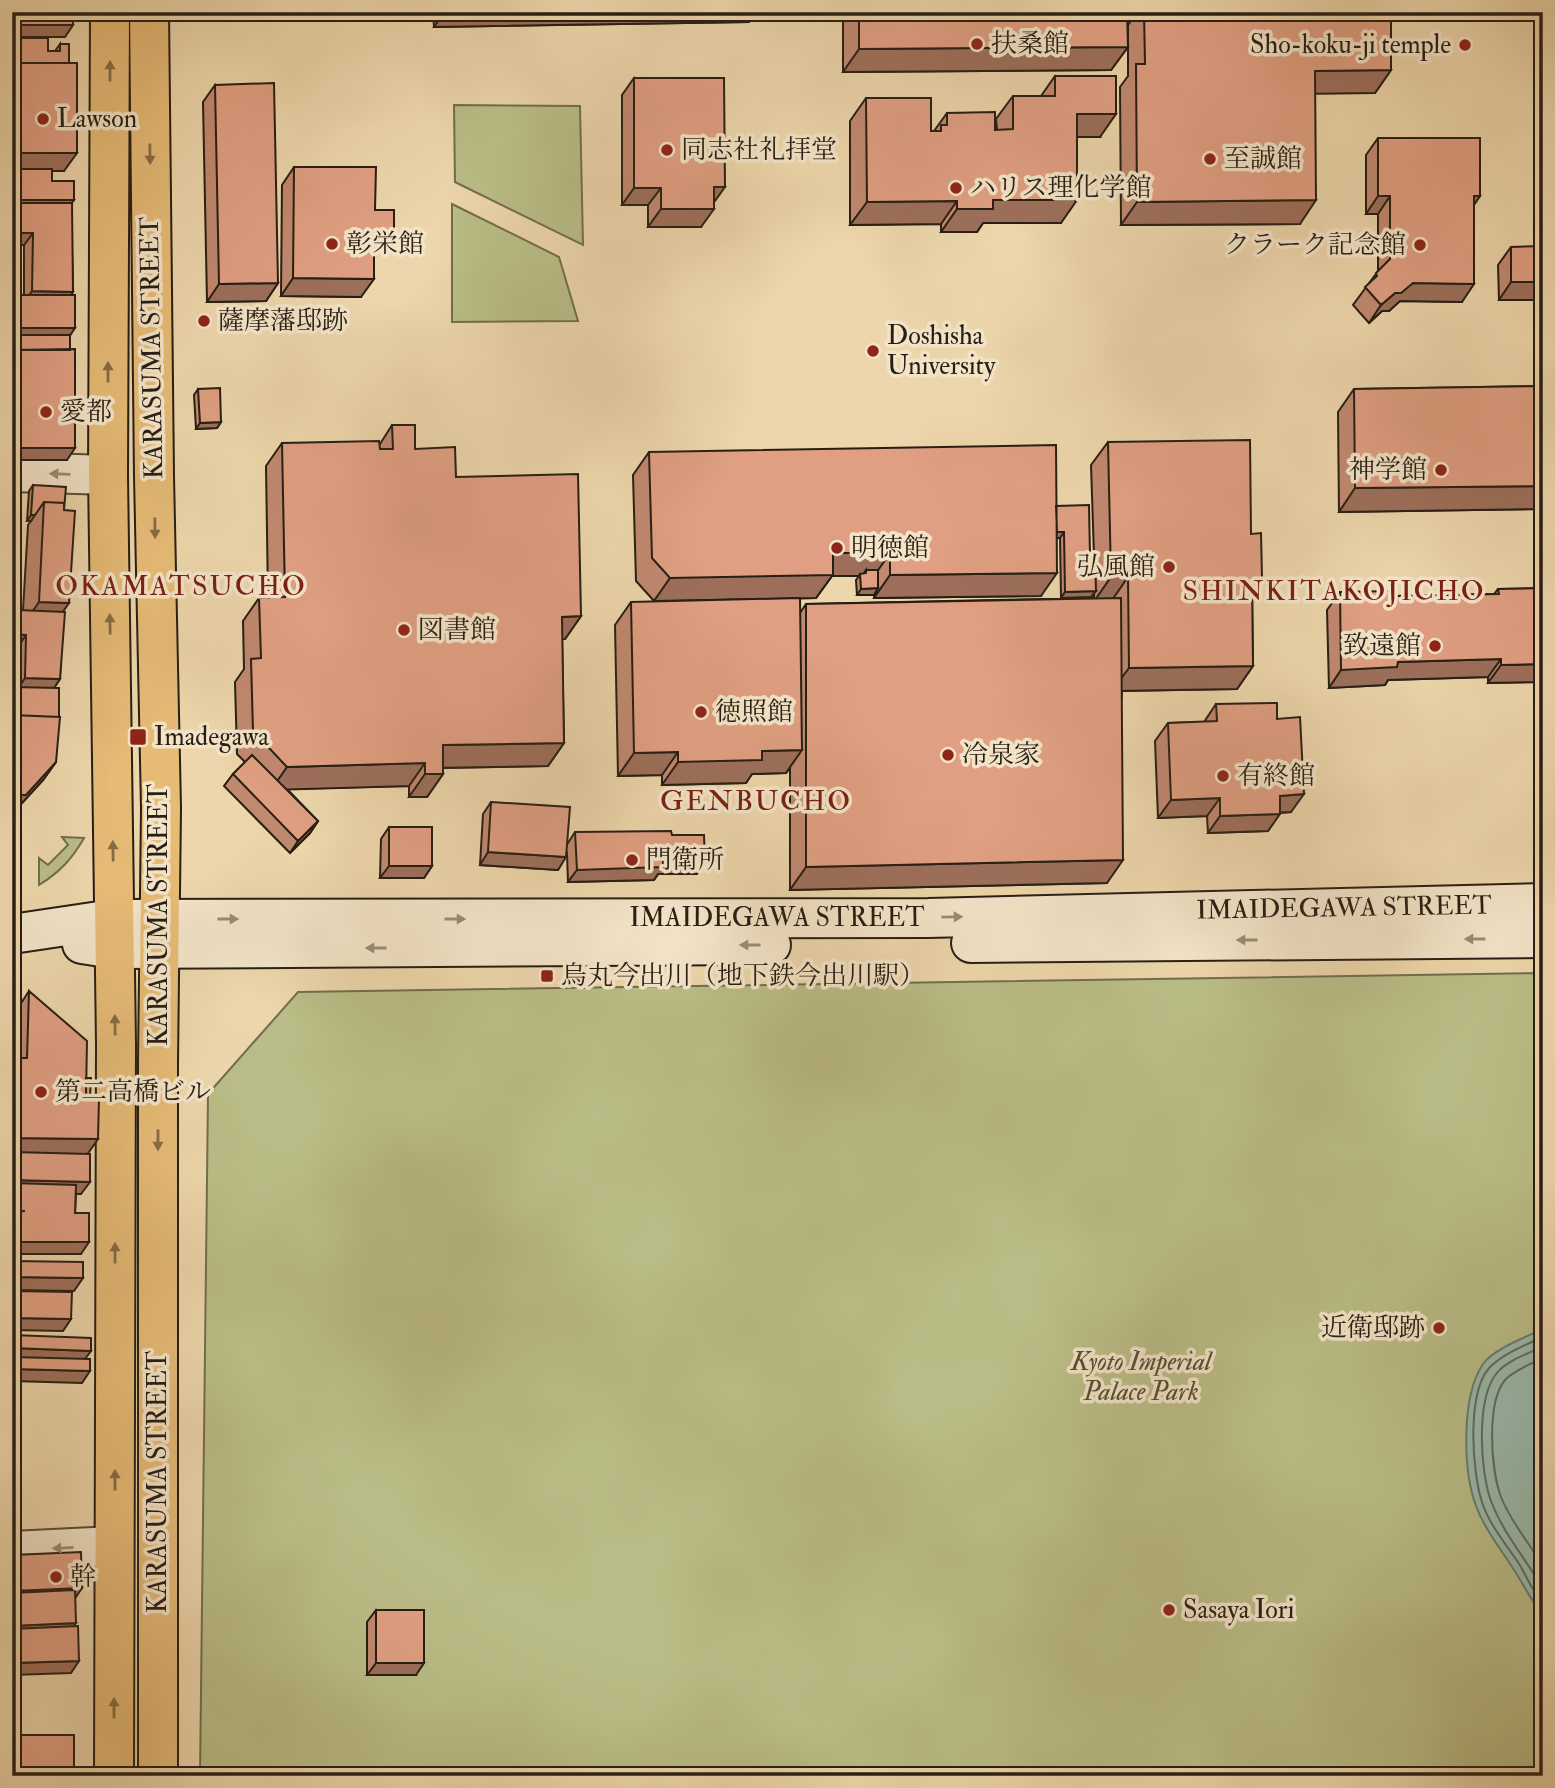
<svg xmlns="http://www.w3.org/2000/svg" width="1555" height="1788" font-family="'IM FELL Double Pica','Noto Serif JP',serif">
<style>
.green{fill:#babd87;stroke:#706e4e;stroke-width:2}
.water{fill:#99b9ab;stroke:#6b7b6f;stroke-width:2}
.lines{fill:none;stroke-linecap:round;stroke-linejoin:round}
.shore{stroke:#606c60;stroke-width:2}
.street-casing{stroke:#584c3a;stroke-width:42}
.secondary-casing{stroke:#271e14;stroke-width:42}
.highway-casing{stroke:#271e14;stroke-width:42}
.street{stroke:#f3e4c8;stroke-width:38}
.secondary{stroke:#f3e4c8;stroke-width:38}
.highway{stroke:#e6bb76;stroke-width:38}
.wall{fill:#c18970;stroke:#271e14;stroke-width:2}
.shaded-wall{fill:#9d6f5b;stroke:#271e14;stroke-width:2}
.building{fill:#e09f82;stroke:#271e14;stroke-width:2}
.oneway{fill:#866c45}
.oneway2{fill:#978b77}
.poi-dot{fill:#8f2418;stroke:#f3e4c8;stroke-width:2.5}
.labels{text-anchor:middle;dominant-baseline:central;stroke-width:7;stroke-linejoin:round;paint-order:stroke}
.poi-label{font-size:26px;fill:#271e14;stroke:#f3e4c8;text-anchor:start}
.street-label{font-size:26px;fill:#271e14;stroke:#f3e4c8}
.park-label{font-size:26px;font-style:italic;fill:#534e36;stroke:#f3e4c8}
.neighbourhood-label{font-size:28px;letter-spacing:2px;fill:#7a1f14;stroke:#f3e4c8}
</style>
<rect width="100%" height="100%" fill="#edd6ab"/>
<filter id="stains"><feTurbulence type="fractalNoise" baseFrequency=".00286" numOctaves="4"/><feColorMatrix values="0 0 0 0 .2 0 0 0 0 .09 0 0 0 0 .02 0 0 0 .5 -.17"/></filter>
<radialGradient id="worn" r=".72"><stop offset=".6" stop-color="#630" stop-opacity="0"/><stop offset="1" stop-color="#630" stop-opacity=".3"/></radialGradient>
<path class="green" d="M454 105 580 106 583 245 455 182Z
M452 204 559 257 578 321 452 322Z
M62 837 84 838C72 859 60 872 39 885V858L48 865 68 845Z
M1543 973V1776H200L208 1094 298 992Z"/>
<path class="water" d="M1543 1329V1615C1531 1601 1524 1585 1514 1570 1501 1549 1485 1530 1476 1506 1463 1471 1461 1396 1483 1364 1493 1349 1526 1337 1543 1329Z"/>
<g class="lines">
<path class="shore" d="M1543 1337C1525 1345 1505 1353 1491 1366 1466 1390 1472 1472 1482 1502 1490 1527 1508 1546 1521 1567 1528 1580 1534 1593 1543 1604
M1543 1347C1528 1353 1506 1361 1496 1374 1476 1400 1480 1471 1491 1501 1503 1533 1526 1559 1543 1589
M1543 1358C1531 1364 1514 1370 1505 1380 1486 1403 1491 1470 1501 1497 1511 1523 1530 1543 1543 1567"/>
<g class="street-casing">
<path id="street" d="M12 472 108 475
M12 1551 114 1546"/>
</g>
<g class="secondary-casing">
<path id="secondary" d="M12 934 113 919 928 918 1543 903
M971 943 1543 938
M82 944 114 949 771 945"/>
</g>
<g class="highway-casing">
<path id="highway" d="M110 12 108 475 116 1044 114 1776
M149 12 154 476 161 808 158 1062V1776"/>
</g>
<use href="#street" class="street"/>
<use href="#secondary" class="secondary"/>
<use href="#highway" class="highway"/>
</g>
<path class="wall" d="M433 12H755L749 22 434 27Z
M802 12H1127L1128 47 1111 70 843 72V18H802Z
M1137 12H1391V70L1375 93H1315L1300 224 1121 225 1120 87 1128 76V25Z
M18 38 48 51H55L60 44 64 171H52V181L71 203 73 292 71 295 67 460H12V302L18 295H24V245H12L16 40Z
M1055 76 1100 137H1077L1061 223H983L977 232H941V224L850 225V121L866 98 931 131H934L947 113 997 130 996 119 1013 96H1041Z
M634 78 701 227H648V205H622V95Z
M215 85 278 283 266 301 207 302 203 102Z
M1378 138 1480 196 1474 204 1462 302 1400 301 1389 311H1382L1369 323 1353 305 1378 271V214H1366V155Z
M294 167 375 210 382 250H374L361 297 281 296 282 185Z
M1543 195V509L1339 512 1338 412 1354 389 1537 386 1536 300H1499L1498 265 1511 247H1536L1535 205Z
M198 389 221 422 217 428 196 429 194 395Z
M392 425 415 449 456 477 581 616 565 639H562L564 743 548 766 443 768V774L427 797H409V786L287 789 318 821 310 833 290 853 224 786 233 774 245 762 237 754 235 682 244 669 243 621 259 598H268L266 466 282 443 380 444Z
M1108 442 1252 592 1253 666 1237 689 1122 691 1107 883 790 890V768L786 773 752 774 746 783 662 785V775L618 776 615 625 631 602 800 613 806 604 1094 598V593L1091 597 1061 598 1060 538H1057L1041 596 874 598V595H857L856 580 859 576H832L816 598 654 601 636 581 633 475 649 452 1056 506 1090 556H1094L1091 465Z
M33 485 64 510 63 612 60 679 54 688 56 762 43 780 12 814V574L18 610H23L28 525 31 521H27L29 491Z
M1543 588V682L1488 683V677L1388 680 1385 685 1329 688 1327 610 1340 592 1395 596 1494 594 1498 589Z
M1216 704 1277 719 1291 812 1280 813 1268 831 1208 833 1207 816 1158 818 1155 741 1168 723 1204 722Z
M491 802 568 843 575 832 672 835 705 862 697 874H658L654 880 568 882 567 854 558 870 480 865 483 814Z
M389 827 432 866 424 878H380L381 839Z
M29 991 86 1078 88 1154 81 1194H76L75 1213 81 1254H12V992L16 1011Z
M376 1610 416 1675H367V1622Z"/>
<path class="shaded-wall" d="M444 12H755L749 22 434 27Z
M806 12H847L843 18H802Z
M12 25H73L65 37H12Z
M1128 47 1111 70 843 72 859 49Z
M1391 70 1375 93 1299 94 1315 71Z
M1077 114H1116L1100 137H1061Z
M12 153H77L64 171H12Z
M714 187H725L712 205Z
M634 188H661L648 205H622Z
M1378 196H1390L1378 214H1366Z
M1474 196H1480L1468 214Z
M12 200H74L65 212H12Z
M993 200H1077L1061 223H983L977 232H941L957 209Z
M1316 200 1300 224 1121 225 1137 202Z
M957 201 941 224 850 225 867 202Z
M661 209H714L701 227H648Z
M374 232H394L382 250H362Z
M12 233H33L24 245H12Z
M293 278 374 279 361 297 281 296Z
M1511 282H1543V290L1536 300H1499Z
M278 283 266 301 207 302 219 284Z
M1413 283 1474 284 1462 302 1400 301 1389 311H1382L1369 323 1381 305 1395 293Z
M32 291 73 292 65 304 24 303Z
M12 328H75L67 340H12Z
M221 422 217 428 196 429 200 423Z
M12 448H75L67 460H12Z
M1543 486V509L1339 512 1355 488Z
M31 515H35L31 521H27Z
M1049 532H1064L1060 538H1045Z
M833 553H890L874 576 866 573V570L862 576 860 574 859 576H832L816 598 654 601 670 578Z
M1057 573 1041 596 874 598 890 575Z
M1111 577H1128L1112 600H1095Z
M1252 578H1262L1246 601Z
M878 588 874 595H857L861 589Z
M1096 591 1091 597 1061 598 1065 592Z
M39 602 69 603 53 626 23 625Z
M581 616 565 639 546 640 562 617Z
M12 634 26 635 14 653H12Z
M1501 659 1488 677 1388 680 1385 685 1329 688 1341 670 1398 662Z
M1543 664V682L1488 683 1501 665Z
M1253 666 1237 689 1112 691 1129 668Z
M25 678 60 679 48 697 13 696Z
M564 743 548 766 427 768 443 745Z
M802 750 786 773 752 774 746 783 662 785 678 762 762 751Z
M678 752 662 775 618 776 634 753Z
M56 762 43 780 12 814V795Z
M425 763 409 786 271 790 287 767Z
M425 774H443L427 797H409Z
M1304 794 1291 812 1267 813 1280 796Z
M1220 798 1207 816 1158 818 1171 800Z
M1280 814 1268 831 1208 833 1220 816Z
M318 821 310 833 290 853 298 841Z
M488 852 566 857 558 870 480 865Z
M1123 860 1107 883 790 890 806 867Z
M663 862H705L697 874H658L654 880 568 882 577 870Z
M389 866H432L424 878H380Z
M12 1138 98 1139 82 1162 12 1161Z
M12 1180 90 1182 81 1194 12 1193Z
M12 1242H89L81 1254H12Z
M12 1277 83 1278 74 1291 12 1290Z
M12 1318 71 1319 63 1331 12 1330Z
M12 1348 91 1351 82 1363 12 1361Z
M12 1369 90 1371 82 1383 12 1381Z
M82 1588 74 1600 12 1603V1591Z
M76 1623 67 1635 12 1638V1626Z
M79 1661 71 1673 12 1675V1663Z
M376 1663H424L416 1675H367Z"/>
<path class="building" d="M12 12H73V25H12Z
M859 12H1127L1128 47 859 49Z
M1144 12H1391V70L1315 71 1316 200 1137 202 1136 64H1145Z
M12 37H16V63H12Z
M18 38H48V51H60V44H69V63H18Z
M12 63H77V153H12Z
M1055 76H1116V114H1077V200H993V209H957V201L867 202 866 98H931V131H941V125H947V113L995 112V130L1013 129V96H1055Z
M634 78H724L725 187H714V209H661V188H634Z
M274 83 278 283 219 284 215 85Z
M1378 138H1480V196H1474V284L1413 283 1401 293H1395L1381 305 1365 287 1377 276 1376 273 1390 259V196H1378Z
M294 167H376L375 210H394V232H374V279L293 278Z
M12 169H52V181H74V200H12Z
M12 203H72L73 292 32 291 33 233H12Z
M1543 246V282H1511V247Z
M18 295H75V328H12V303H18Z
M12 335H70V350H12Z
M75 349V448H12V350Z
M1543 386V486L1355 488 1354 389Z
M220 388 221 422 200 423 198 389Z
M392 425H415V449L455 447 456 477 578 474 581 616 562 617 564 743 443 745V774H425V763L287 767 253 731 251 659 261 658 259 598 285 597 282 443 379 441 380 449H393Z
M1250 440 1251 534 1261 533 1262 578H1252L1253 666 1129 668 1128 577H1111L1108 442Z
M1056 445 1057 573 890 575V553H833V575L670 578 652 558 649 452Z
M33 485 66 487 64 510V503L44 502 35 515H31Z
M44 502 64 503V510L75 511 69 603 39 602Z
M1089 505 1090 556H1095L1096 591 1065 592 1064 532H1057L1056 506Z
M866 570H878V588L861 589 860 574 866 573Z
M12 574H21L18 610 65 612 60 679 25 678 26 635 12 634Z
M1543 588V664L1501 665V659L1398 662 1397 667 1341 670 1340 592 1395 591V596L1499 594 1498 589Z
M800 598 802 750 762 751V760L678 762V752L634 753 631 602Z
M1121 598 1123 860 806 867V604Z
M12 650H17L15 687H12Z
M12 687 59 688V717L12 715Z
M1277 703V719L1300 717 1304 794 1280 796V814L1220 816V798L1171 800 1168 723 1217 721 1216 704Z
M12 715 60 717 56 762 26 795H12Z
M252 755 318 821 298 841 233 774Z
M12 802H21L12 810Z
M491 802 570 807 566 857 488 852Z
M389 827H432V866H389Z
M671 831 672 835H704L705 862H663V867L577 870 575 832Z
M29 991 87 1041 86 1097 99 1098 98 1139 12 1138V1058H27Z
M12 992 16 996V1058H12Z
M86 1078H91L90 1097H86Z
M12 1152 90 1154V1182L12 1180Z
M12 1183 76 1185 75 1213H89V1242H12V1212L25 1211H12Z
M12 1261 83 1262V1278L12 1277Z
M12 1291 72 1292 71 1319 12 1318Z
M12 1335 91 1338V1351L12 1348Z
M12 1357 90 1359V1371L12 1369Z
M81 1552 82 1588 12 1591V1555Z
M75 1590 76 1623 12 1626V1593Z
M376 1610H424V1663H376Z
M78 1626 79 1661 12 1663V1629Z
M12 1735H74V1776H12Z"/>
<defs><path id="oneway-solid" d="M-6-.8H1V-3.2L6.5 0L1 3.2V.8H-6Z" transform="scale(1.75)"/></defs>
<g class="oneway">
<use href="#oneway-solid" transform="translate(110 71) rotate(-90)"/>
<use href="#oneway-solid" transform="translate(150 154) rotate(89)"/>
<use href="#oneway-solid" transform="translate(108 372) rotate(-90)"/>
<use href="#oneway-solid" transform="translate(155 528) rotate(89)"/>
<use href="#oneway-solid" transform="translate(110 624) rotate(-91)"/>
<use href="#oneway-solid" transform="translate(113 851) rotate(-91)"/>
<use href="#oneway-solid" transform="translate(115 1025) rotate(-91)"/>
<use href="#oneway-solid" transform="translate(158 1140) rotate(90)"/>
<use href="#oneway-solid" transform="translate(115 1253) rotate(-90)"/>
<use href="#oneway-solid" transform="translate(115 1480) rotate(-90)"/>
<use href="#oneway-solid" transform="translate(114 1708) rotate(-90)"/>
</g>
<g class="oneway2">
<use href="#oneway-solid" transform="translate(60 474) rotate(-178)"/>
<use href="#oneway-solid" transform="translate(952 917) rotate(-1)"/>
<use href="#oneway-solid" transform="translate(228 919)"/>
<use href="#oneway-solid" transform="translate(455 919)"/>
<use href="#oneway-solid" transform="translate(1475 939) rotate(180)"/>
<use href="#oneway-solid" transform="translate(1247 940) rotate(180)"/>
<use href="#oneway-solid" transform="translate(750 945) rotate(180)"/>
<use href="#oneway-solid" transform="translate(376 948) rotate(180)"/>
<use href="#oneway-solid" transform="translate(63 1548) rotate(177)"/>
</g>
<g class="poi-dot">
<circle cx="977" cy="44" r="7"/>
<circle cx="1465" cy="45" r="7"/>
<circle cx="43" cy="119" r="7"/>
<circle cx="667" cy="150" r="7"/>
<circle cx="1210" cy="159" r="7"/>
<circle cx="956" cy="188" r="7"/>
<circle cx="332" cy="244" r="7"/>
<circle cx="1420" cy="245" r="7"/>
<circle cx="204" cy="321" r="7"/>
<circle cx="873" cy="351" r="7"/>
<circle cx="46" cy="412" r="7"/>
<circle cx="1441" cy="470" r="7"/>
<circle cx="837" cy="548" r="7"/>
<circle cx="1169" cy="567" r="7"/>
<circle cx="404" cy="630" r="7"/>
<circle cx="1435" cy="646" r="7"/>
<circle cx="701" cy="712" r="7"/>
<rect x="129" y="728" width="18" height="18" rx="3.5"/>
<circle cx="948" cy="755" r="7"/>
<circle cx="1223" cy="776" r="7"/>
<circle cx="632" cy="860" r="7"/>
<rect x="540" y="969" width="14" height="14" rx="3.5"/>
<circle cx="41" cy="1092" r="7"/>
<circle cx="1439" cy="1328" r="7"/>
<circle cx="56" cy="1577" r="7"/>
<circle cx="1169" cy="1610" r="7"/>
</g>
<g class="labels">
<g class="poi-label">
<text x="991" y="44">扶桑館</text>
<text x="1451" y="45" text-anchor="end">Sho-koku-ji temple</text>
<text x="57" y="119">Lawson</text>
<text x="681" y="150">同志社礼拝堂</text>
<text x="1224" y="159">至誠館</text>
<text x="970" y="188">ハリス理化学館</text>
<text x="346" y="244">彰栄館</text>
<text x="1406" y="245" text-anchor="end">クラーク記念館</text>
<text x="218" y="321">薩摩藩邸跡</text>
<text x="887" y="336">Doshisha<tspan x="887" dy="30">University</tspan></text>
<text x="60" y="412">愛都</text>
<text x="1427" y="470" text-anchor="end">神学館</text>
<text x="851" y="548">明徳館</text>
<text x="1155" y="567" text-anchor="end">弘風館</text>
<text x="418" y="630">図書館</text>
<text x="1421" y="646" text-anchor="end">致遠館</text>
<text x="715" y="712">徳照館</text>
<text x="154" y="737">Imadegawa</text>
<text x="962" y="755">冷泉家</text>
<text x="1237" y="776">有終館</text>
<text x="646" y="860">門衛所</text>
<text x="561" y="976">烏丸今出川（地下鉄今出川駅）</text>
<text x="55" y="1092">第二高橋ビル</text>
<text x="1425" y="1328" text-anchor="end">近衛邸跡</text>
<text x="70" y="1577">幹</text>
<text x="1183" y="1610">Sasaya Iori</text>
</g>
<g class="street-label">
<text transform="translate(152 348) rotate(-91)">KARASUMA STREET</text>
<text transform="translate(1344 908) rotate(-1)">IMAIDEGAWA STREET</text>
<text transform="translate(159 915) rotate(-90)">KARASUMA STREET</text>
<text x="777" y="918">IMAIDEGAWA STREET</text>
<text transform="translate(158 1482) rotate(-90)">KARASUMA STREET</text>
</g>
<g class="park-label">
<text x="1141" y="1362">Kyoto Imperial<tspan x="1141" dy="30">Palace Park</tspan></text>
</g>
<g class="neighbourhood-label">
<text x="181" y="586">OKAMATSUCHO</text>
<text x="1334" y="591">SHINKITAKOJICHO</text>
<text x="756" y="801">GENBUCHO</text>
</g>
</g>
<rect width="1555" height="1788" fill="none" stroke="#edd6ab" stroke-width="42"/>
<rect x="14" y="14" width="1527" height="1760" fill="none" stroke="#271e14" stroke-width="3.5"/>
<rect x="21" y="21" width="1513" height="1746" fill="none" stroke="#271e14" stroke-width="2"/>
<rect width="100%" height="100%" filter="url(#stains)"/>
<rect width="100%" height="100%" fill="url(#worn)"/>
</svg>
